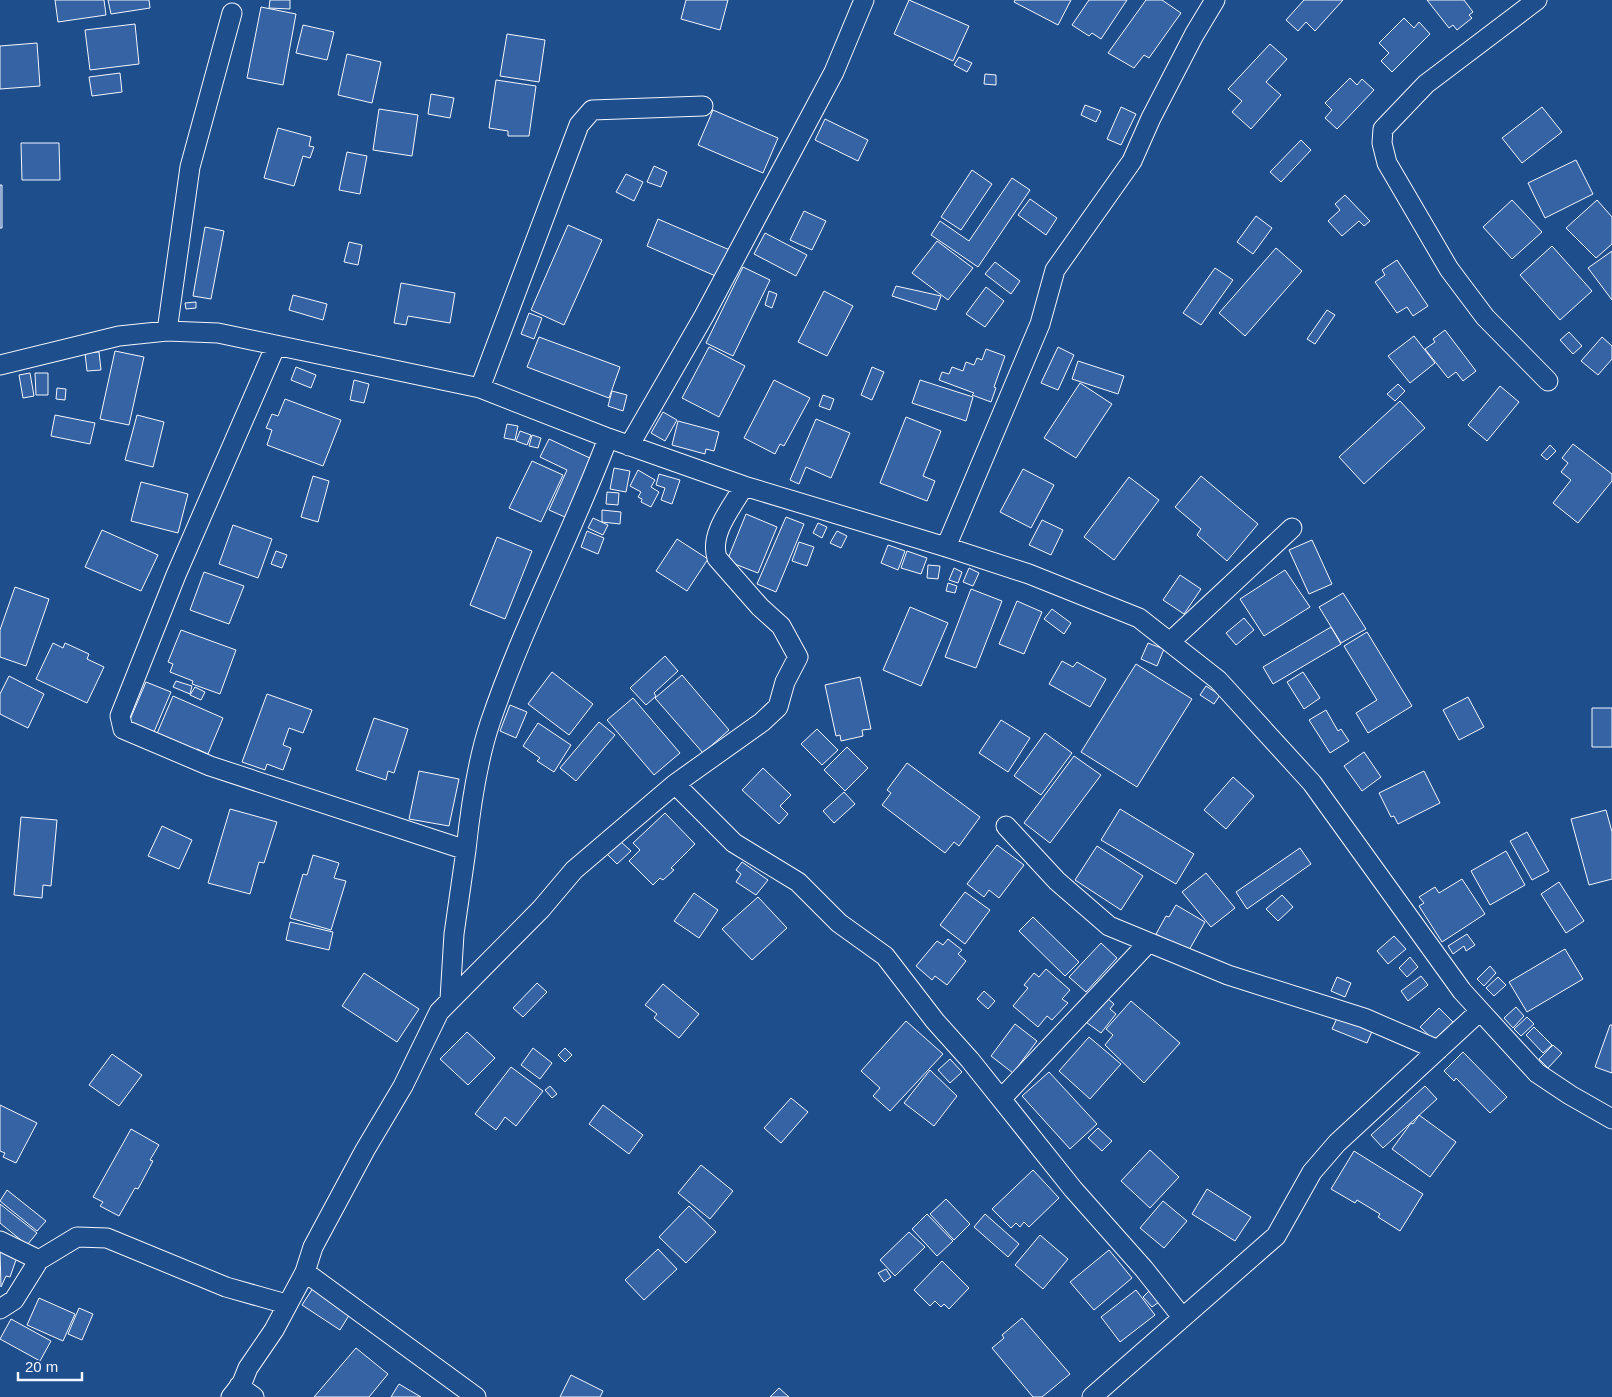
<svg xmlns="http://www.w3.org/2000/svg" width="1612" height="1397" font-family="Helvetica,sans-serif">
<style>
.building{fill:#3563a3;stroke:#f2f6ff}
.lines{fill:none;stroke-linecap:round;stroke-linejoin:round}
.minor-casing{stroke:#f2f6ff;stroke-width:21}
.minor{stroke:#1f4e8c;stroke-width:19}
</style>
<rect width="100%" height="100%" fill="#1f4e8c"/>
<path class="building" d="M55 0H104L106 15 58 22Z
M108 0H149L150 8 111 14Z
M270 0H290V9L269 8Z
M686 0H728L720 30 681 19Z
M909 0 969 26 953 61 894 34Z
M1015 0H1071L1058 25 1014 2Z
M1089 0H1127L1101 39 1092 33 1089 36 1072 25Z
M1146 0H1162L1181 13 1149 58 1144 55 1134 68 1108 53Z
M1304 0H1343L1315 31 1306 22 1298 31 1286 20Z
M1427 0H1464L1473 12 1469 15 1472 18 1457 30 1453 25 1449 28Z
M261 7 296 14 283 85 247 78Z
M1404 18 1414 28 1419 22 1430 34 1392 72 1381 61 1389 53 1379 43Z
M135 24 139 64 90 70 85 30Z
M303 25 334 32 327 60 296 53Z
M507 34 545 40 539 82 500 76Z
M37 43 40 86 0 89V46Z
M1270 44 1287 59 1266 82 1281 95 1251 129 1232 112 1242 101 1228 89Z
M347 54 381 62 372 103 338 95Z
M959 57 972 63 967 72 954 65Z
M120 73 122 92 92 96 89 77Z
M985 74 996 75V85L984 84Z
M1350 78 1357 85 1362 79 1374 90 1337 129 1325 118 1332 110 1325 103Z
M496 80 536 86 529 136H508V131L489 128Z
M431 94 454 98 450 118 428 114Z
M1085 105 1101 111 1096 122 1081 115Z
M1121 107 1136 114 1121 145 1107 139Z
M1542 107 1562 132 1522 163 1502 138Z
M379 109 418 115 412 156 373 150Z
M713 110 778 138 763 173 698 145Z
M825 119 868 140 858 161 815 140Z
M278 128 311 137 309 146 314 147 310 158 303 156 294 186 264 178Z
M1301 140 1311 150 1281 182 1270 172Z
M21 143H59L60 180H22Z
M347 152 367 156 360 194 339 190Z
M1576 160 1593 194 1545 218 1528 183Z
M654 166 667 172 661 187 647 182Z
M972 170 992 184 961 230 941 217Z
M626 174 643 182 634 201 616 192Z
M1012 178 1030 190 978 267 931 235 940 221 969 241Z
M0 185H2V228H0Z
M1345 195 1370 221 1364 226 1359 221 1342 236 1328 221 1340 210 1335 204Z
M1030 199 1057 218 1046 235 1018 215Z
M1512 200 1542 232 1512 259 1483 227Z
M1597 200 1612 217V244L1596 258 1566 228Z
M804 211 826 221 812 250 790 240Z
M1256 216 1272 228 1253 254 1237 242Z
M658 219 732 251 720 278 647 246Z
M568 225 602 240 564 325 531 310Z
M205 227 224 231 211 299 193 296Z
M765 233 807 255 796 276 754 254Z
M937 241 973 268 948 300 912 273Z
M349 242 362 245 358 265 344 262Z
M1552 246 1592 291 1560 320 1520 275Z
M1276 248 1302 271 1245 336 1219 313Z
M1612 251V300L1588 268Z
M1397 260 1428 306 1413 316 1407 307 1397 313 1375 282 1385 275 1382 270Z
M995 262 1020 281 1011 294 985 274Z
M743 267 770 280 733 356 706 343Z
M1215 268 1233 280 1201 325 1183 313Z
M401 283 455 293 450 323 408 316 406 325 394 323Z
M896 286 941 296 936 310 892 296Z
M986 287 1004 301 985 327 966 314Z
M769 291 777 294 772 308 765 305Z
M824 291 853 306 827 356 798 342Z
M293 295 327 304 323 320 289 310Z
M196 302V308L186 309 185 303Z
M1327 310 1335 315 1315 344 1307 339Z
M529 313 542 318 534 339 521 334Z
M1445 330 1476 371 1463 381 1456 372 1448 378 1425 349 1435 342 1433 339Z
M1569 332 1582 346 1573 354 1560 340Z
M1414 336 1435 363 1410 383 1388 356Z
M539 337 620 367 609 398 527 367Z
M1602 337 1612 346V359L1598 375 1581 361Z
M709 347 745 366 719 417 682 398Z
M1058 347 1074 355 1058 390 1041 383Z
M986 349 1005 356 994 387 996 388 991 402 972 395 974 393 939 380 942 372 949 374 952 367 963 371 966 362 974 365 977 358 982 360Z
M115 351 144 357 129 425 100 419Z
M99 352 101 370 87 371 85 353Z
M1078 361 1124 376 1118 394 1072 379Z
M296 367 316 375 311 388 291 380Z
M872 367 884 372 872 400 861 395Z
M30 373 34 396 23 398 19 375Z
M35 373H48V395H36Z
M354 380 369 384 364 403 350 400Z
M774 380 810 398 784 446 780 444 775 454 744 438Z
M920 380 973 397 966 421 912 403Z
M1080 383 1112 404 1076 458 1044 438Z
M1398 384 1405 391 1395 401 1387 394Z
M1500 386 1519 402 1487 441 1468 425Z
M57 388 66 389 65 400 56 399Z
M612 391 627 395 623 411 608 406Z
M823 395 834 399 830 410 819 406Z
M285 399 341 420 323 466 267 445 272 430 266 428 272 414 278 416Z
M1400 401 1425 428 1364 484 1339 457Z
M663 412 677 420 665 441 651 433Z
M55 415 95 423 90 444 51 436Z
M137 415 164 422 153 467 125 460Z
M906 417 941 431 923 476 935 481 927 501 880 483Z
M816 419 850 433 831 478 806 467 799 484 790 480Z
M678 421 719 432 714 451 706 449 705 454 672 445Z
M507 424 518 426 515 440 504 438Z
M520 431 531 435 527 445 516 441Z
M532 435 541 438 538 448 529 446Z
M549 439 592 459 565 517 549 510 567 470 540 457Z
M1573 444 1612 474V481L1578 523 1553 503 1571 480 1561 472 1568 463 1562 458Z
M1550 445 1556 451 1547 460 1541 455Z
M532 461 563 475 541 522 509 508Z
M614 468 630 471 626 492 610 489Z
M1023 469 1054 485 1031 528 1000 512Z
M638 470 655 480 651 487 659 492 651 507 641 502 642 499 638 497 641 492 630 486Z
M659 474 680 480 672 504 661 500 665 488 656 485Z
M313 476 329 481 318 522 301 517Z
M1201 476 1258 524 1227 561 1197 535 1201 529 1175 507Z
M1129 477 1159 500 1114 560 1084 537Z
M141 482 188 494 178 533 131 521Z
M607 492 619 493 618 505 606 504Z
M602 510 621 512 620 524 602 522Z
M746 514 777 527 758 573 727 561Z
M786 517 804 524 776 592 757 584Z
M593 518 608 525 603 535 588 528Z
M1042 520 1063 530 1051 555 1029 545Z
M818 523 827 527 822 538 813 533Z
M233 525 272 539 258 578 219 564Z
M102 530 158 555 141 591 85 567Z
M587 531 604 538 598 554 581 547Z
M837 531 847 536 841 548 830 543Z
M497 537 532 551 505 619 470 605Z
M677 539 708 559 687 591 656 571Z
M1312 540 1332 584 1309 594 1289 550Z
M799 542 814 547 807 566 792 561Z
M888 545 905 551 898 570 881 563Z
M276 551 287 555 282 568 271 564Z
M907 551 927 558 921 574 901 568Z
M928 565 940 566 938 579 927 578Z
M954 568 962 572 958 583 949 580Z
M969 568 979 573 973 586 963 582Z
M1285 570 1310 607 1264 636 1240 599Z
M204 572 244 586 229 624 190 610Z
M1180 575 1201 589 1184 614 1163 600Z
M948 583 957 586 955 593 946 591Z
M15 587 49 599 26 666 0 657V630Z
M971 589 1002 601 976 668 945 657Z
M1343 593 1366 629 1341 643 1319 607Z
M1017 601 1042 612 1024 654 999 644Z
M910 607 948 623 921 686 883 670Z
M1052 609 1071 623 1064 634 1044 619Z
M1244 618 1254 630 1236 645 1226 633Z
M1331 627 1341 644 1273 684 1263 667Z
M181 630 236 650 220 694 192 684 193 681 170 672 173 664 168 662Z
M1367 632 1412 706 1368 733 1356 713 1377 700 1344 646Z
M53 643 63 648 65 643 89 654 87 659 104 667 87 703 36 679Z
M1148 643 1164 649 1157 666 1141 659Z
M665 656 678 671 654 693 656 696 646 705 630 688Z
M1062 661 1073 667 1077 662 1106 679 1090 707 1049 684Z
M1136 664 1192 699 1137 787 1081 752Z
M552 672 593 704 569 735 528 704Z
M1303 672 1320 698 1304 709 1287 682Z
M682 675 729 730 703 753 655 698Z
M9 676 44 694 28 728 0 714V694Z
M860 677 871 729 862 730 863 736 841 741 840 735 836 736 825 685Z
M176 681 192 686 190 694 173 687Z
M146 682 171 692 151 739 126 729Z
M1206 686 1220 695 1214 704 1200 695Z
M195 687 205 692 201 700 190 695Z
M267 694 312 710 303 733 289 728 283 745 291 748 283 770 267 764 265 770 242 762Z
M173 696 223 718 208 754 197 749 195 752 156 736Z
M1468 697 1484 727 1459 740 1443 710Z
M633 698 680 753 654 775 607 720Z
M510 705 527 712 516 738 500 731Z
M1592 708H1612V747H1592Z
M1326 710 1338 731 1341 729 1349 741 1330 753 1309 720Z
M374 718 408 729 394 773 388 771 386 780 356 770Z
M1001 720 1030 738 1008 772 979 753Z
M599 722 615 735 576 781 560 768Z
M538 723 571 745 554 772 537 761 540 758 523 746Z
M817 729 838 750 822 765 801 744Z
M1045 733 1072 753 1041 795 1014 776Z
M847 747 868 768 845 791 824 770Z
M1364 752 1381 777 1362 791 1344 766Z
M1074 756 1101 775 1050 843 1024 823Z
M907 763 980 817 959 846 954 842 945 853 882 805 891 793 887 790Z
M763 768 791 795 780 806 788 814 779 824 742 790Z
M419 771 459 779 449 826 409 819Z
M1424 771 1440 803 1398 824 1394 816 1391 817 1379 793Z
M1233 777 1254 796 1226 829 1204 810Z
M844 792 855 804 834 823 823 811Z
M230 809 277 822 264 863 259 862 250 894 208 883Z
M1120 809 1194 854 1176 884 1101 840Z
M1606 810 1612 832V879L1589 885 1571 819Z
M665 813 695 844 671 868 674 870 663 880 660 878 653 885 629 861 640 850 633 843Z
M21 817 57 820 51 886 43 885 42 898 14 895Z
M162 826 192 840 179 869 148 856Z
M1527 832 1549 871 1532 880 1510 841Z
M620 841 631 851 617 864 607 854Z
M997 845 1024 865 999 898 989 890 984 897 967 884Z
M1097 846 1143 876 1121 910 1075 880Z
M1300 848 1311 864 1247 909 1236 892Z
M1506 851 1525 885 1490 905 1471 871Z
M313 855 339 863 334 878 346 881 331 930 290 918 303 874 307 875Z
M742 862 768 880 756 895 736 882 741 874 736 870Z
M1206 873 1235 908 1211 927 1182 892Z
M1462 879 1485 914 1442 942 1419 906 1424 903 1419 897 1435 887 1439 893Z
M1559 882 1584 921 1566 933 1541 894Z
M965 892 990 910 965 944 940 925Z
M694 893 718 910 699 938 674 921Z
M1282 895 1293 907 1278 921 1266 909Z
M758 897 787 928 752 960 722 929Z
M1176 905 1205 922 1188 952 1156 934 1166 916 1169 917Z
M1033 917 1079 962 1065 976 1019 931Z
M290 922 333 932 329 950 286 940Z
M1467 934 1475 945 1466 951 1464 946 1453 954 1448 946Z
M1394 936 1406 949 1388 964 1377 951Z
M948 939 962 950 958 954 966 961 947 985 935 976 932 980 916 966 937 941 943 945Z
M1101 943 1117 958 1086 992 1069 977Z
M1565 949 1583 979 1527 1012 1509 982Z
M1410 957 1418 967 1407 977 1399 968Z
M1490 966 1496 973 1484 986 1477 979Z
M1046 969 1070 990 1062 999 1068 1003 1052 1020 1047 1016 1038 1027 1013 1006 1028 988 1024 985 1034 973 1039 977Z
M364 973 419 1009 397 1042 342 1006Z
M1421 976 1428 985 1408 1001 1401 991Z
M1337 977 1351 983 1345 997 1331 991Z
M1498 977 1506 985 1494 996 1486 988Z
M537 983 547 992 523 1017 513 1008Z
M663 984 699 1014 679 1038 654 1018 657 1014 645 1005Z
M984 991 995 1001 988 1009 977 999Z
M1107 998 1114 1004 1110 1009 1116 1014 1101 1033 1083 1020Z
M1131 1001 1180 1043 1144 1083 1105 1045 1113 1035 1106 1029Z
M1516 1007 1524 1016 1513 1028 1504 1018Z
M1439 1008 1453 1022 1434 1040 1420 1027Z
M1338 1016 1373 1029 1367 1043 1332 1029Z
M1527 1017 1534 1024 1521 1036 1514 1029Z
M906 1021 943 1054 890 1111 873 1096 880 1088 861 1071Z
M1015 1024 1037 1041 1013 1073 991 1056Z
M1610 1025H1612V1073L1595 1067Z
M1534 1027 1552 1045 1543 1053 1526 1035Z
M467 1032 495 1058 468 1085 440 1059Z
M1089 1037 1121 1064 1090 1099 1059 1071Z
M1553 1045 1562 1053 1548 1068 1539 1059Z
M533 1048 552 1063 540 1079 521 1065Z
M565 1048 572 1055 565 1062 558 1055Z
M1463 1052 1507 1097 1490 1113 1456 1078 1454 1081 1444 1071Z
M112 1054 142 1075 119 1106 89 1085Z
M950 1059 962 1072 950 1083 938 1070Z
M511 1067 543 1091 516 1126 505 1117 496 1130 475 1114Z
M930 1070 957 1096 934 1126 904 1103Z
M1049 1072 1097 1124 1070 1149 1022 1096Z
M550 1086 557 1094 552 1098 545 1090Z
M1425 1086 1437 1099 1383 1148 1371 1135Z
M791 1098 808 1112 781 1143 764 1128Z
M0 1105 37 1123 16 1163 3 1157 5 1153 0 1151Z
M603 1105 643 1135 629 1154 589 1124Z
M1419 1115 1456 1142 1430 1177 1392 1149 1411 1123 1413 1124Z
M1098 1128 1112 1141 1102 1151 1088 1138Z
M131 1129 159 1145 150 1160 153 1161 138 1189 135 1188 119 1216 100 1206 103 1202 93 1197Z
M1150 1150 1179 1177 1150 1208 1121 1181Z
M1354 1151 1423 1194 1400 1231 1378 1217 1380 1214 1357 1200 1355 1203 1331 1189Z
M701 1165 733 1191 710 1219 678 1193Z
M1033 1170 1059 1198 1029 1227 1024 1222 1020 1227 1016 1223 1011 1228 992 1209Z
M1207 1189 1251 1217 1235 1241 1192 1214Z
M7 1190 46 1221 37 1231 0 1201Z
M946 1199 970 1224 954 1240 930 1214Z
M1163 1201 1187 1221 1164 1248 1140 1228Z
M0 1204 37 1233 27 1245 0 1223Z
M689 1206 716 1232 686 1263 659 1237Z
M927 1214 953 1241 937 1256 912 1229Z
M985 1214 1019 1244 1008 1257 974 1227Z
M909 1232 925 1247 895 1276 880 1260Z
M1040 1235 1068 1259 1043 1289 1015 1265Z
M658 1249 677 1269 644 1300 625 1280Z
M1109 1250 1132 1278 1094 1310 1070 1282Z
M0 1251 17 1257 10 1277 6 1276 1 1287Z
M942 1261 969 1288 949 1309 944 1304 941 1307 935 1301 930 1306 914 1290Z
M886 1269 891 1277 884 1282 878 1273Z
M313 1288 351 1312 340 1330 302 1305Z
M1136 1290 1155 1315 1120 1342 1101 1317Z
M1149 1291 1159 1302 1152 1307 1143 1297Z
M39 1298 75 1314 63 1341 27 1325Z
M79 1308 93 1314 82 1340 68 1334Z
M1022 1318 1070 1374 1042 1397H1033L992 1348 1004 1338 1002 1335Z
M11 1319 51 1341 40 1361 0 1339Z
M356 1348 388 1374 369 1397H314Z
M571 1375 603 1391 600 1397H560Z
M399 1384 421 1397H391Z
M779 1388 789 1397H770Z"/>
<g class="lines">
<g class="minor-casing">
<path id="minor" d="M1537 0 1426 84 1383 129 1382 143 1387 163 1449 269 1485 317 1548 381
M167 331 190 167 232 13
M276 345 176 575 120 716 123 729 210 766 466 850C470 812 478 759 490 723 523 625 572 534 608 438
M0 365 119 336 167 331 218 333 480 388 608 438 744 486 946 547 1029 574 1139 618 1218 680 1312 783 1462 991 1537 1073 1570 1095 1612 1119
M480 388 579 125 592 110 703 106
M629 446 704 316 834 72 864 0
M946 547 1040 324 1055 270 1132 161 1151 118 1194 35 1215 0
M1171 641 1292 528
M675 784 734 843 798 882 839 923 885 956 935 1021 970 1060 1073 1189 1144 1269 1182 1317
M1006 826 1057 881 1109 926 1228 975 1364 1018 1438 1050
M450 999 454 934 466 850
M1001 1099 1148 943
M0 1241 39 1260
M305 1272 476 1397
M0 1309 14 1300 39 1260 77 1237 107 1238 226 1287 286 1304
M239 1386 254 1397
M231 1397 242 1383 248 1368 274 1330 305 1272 313 1247 365 1150 403 1086 439 1012 541 909 574 870 675 784 762 722 778 707 785 682 798 657 781 626 760 607 717 558C709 533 733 506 744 486
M1092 1397 1276 1236 1312 1172 1337 1143 1480 1011"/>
</g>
<use href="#minor" class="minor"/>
</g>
<path d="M18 1372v8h64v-8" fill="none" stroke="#f2f6ff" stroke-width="2.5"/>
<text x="25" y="1372" font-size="15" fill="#f2f6ff" stroke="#1f4e8c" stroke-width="4" paint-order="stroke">20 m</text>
</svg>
